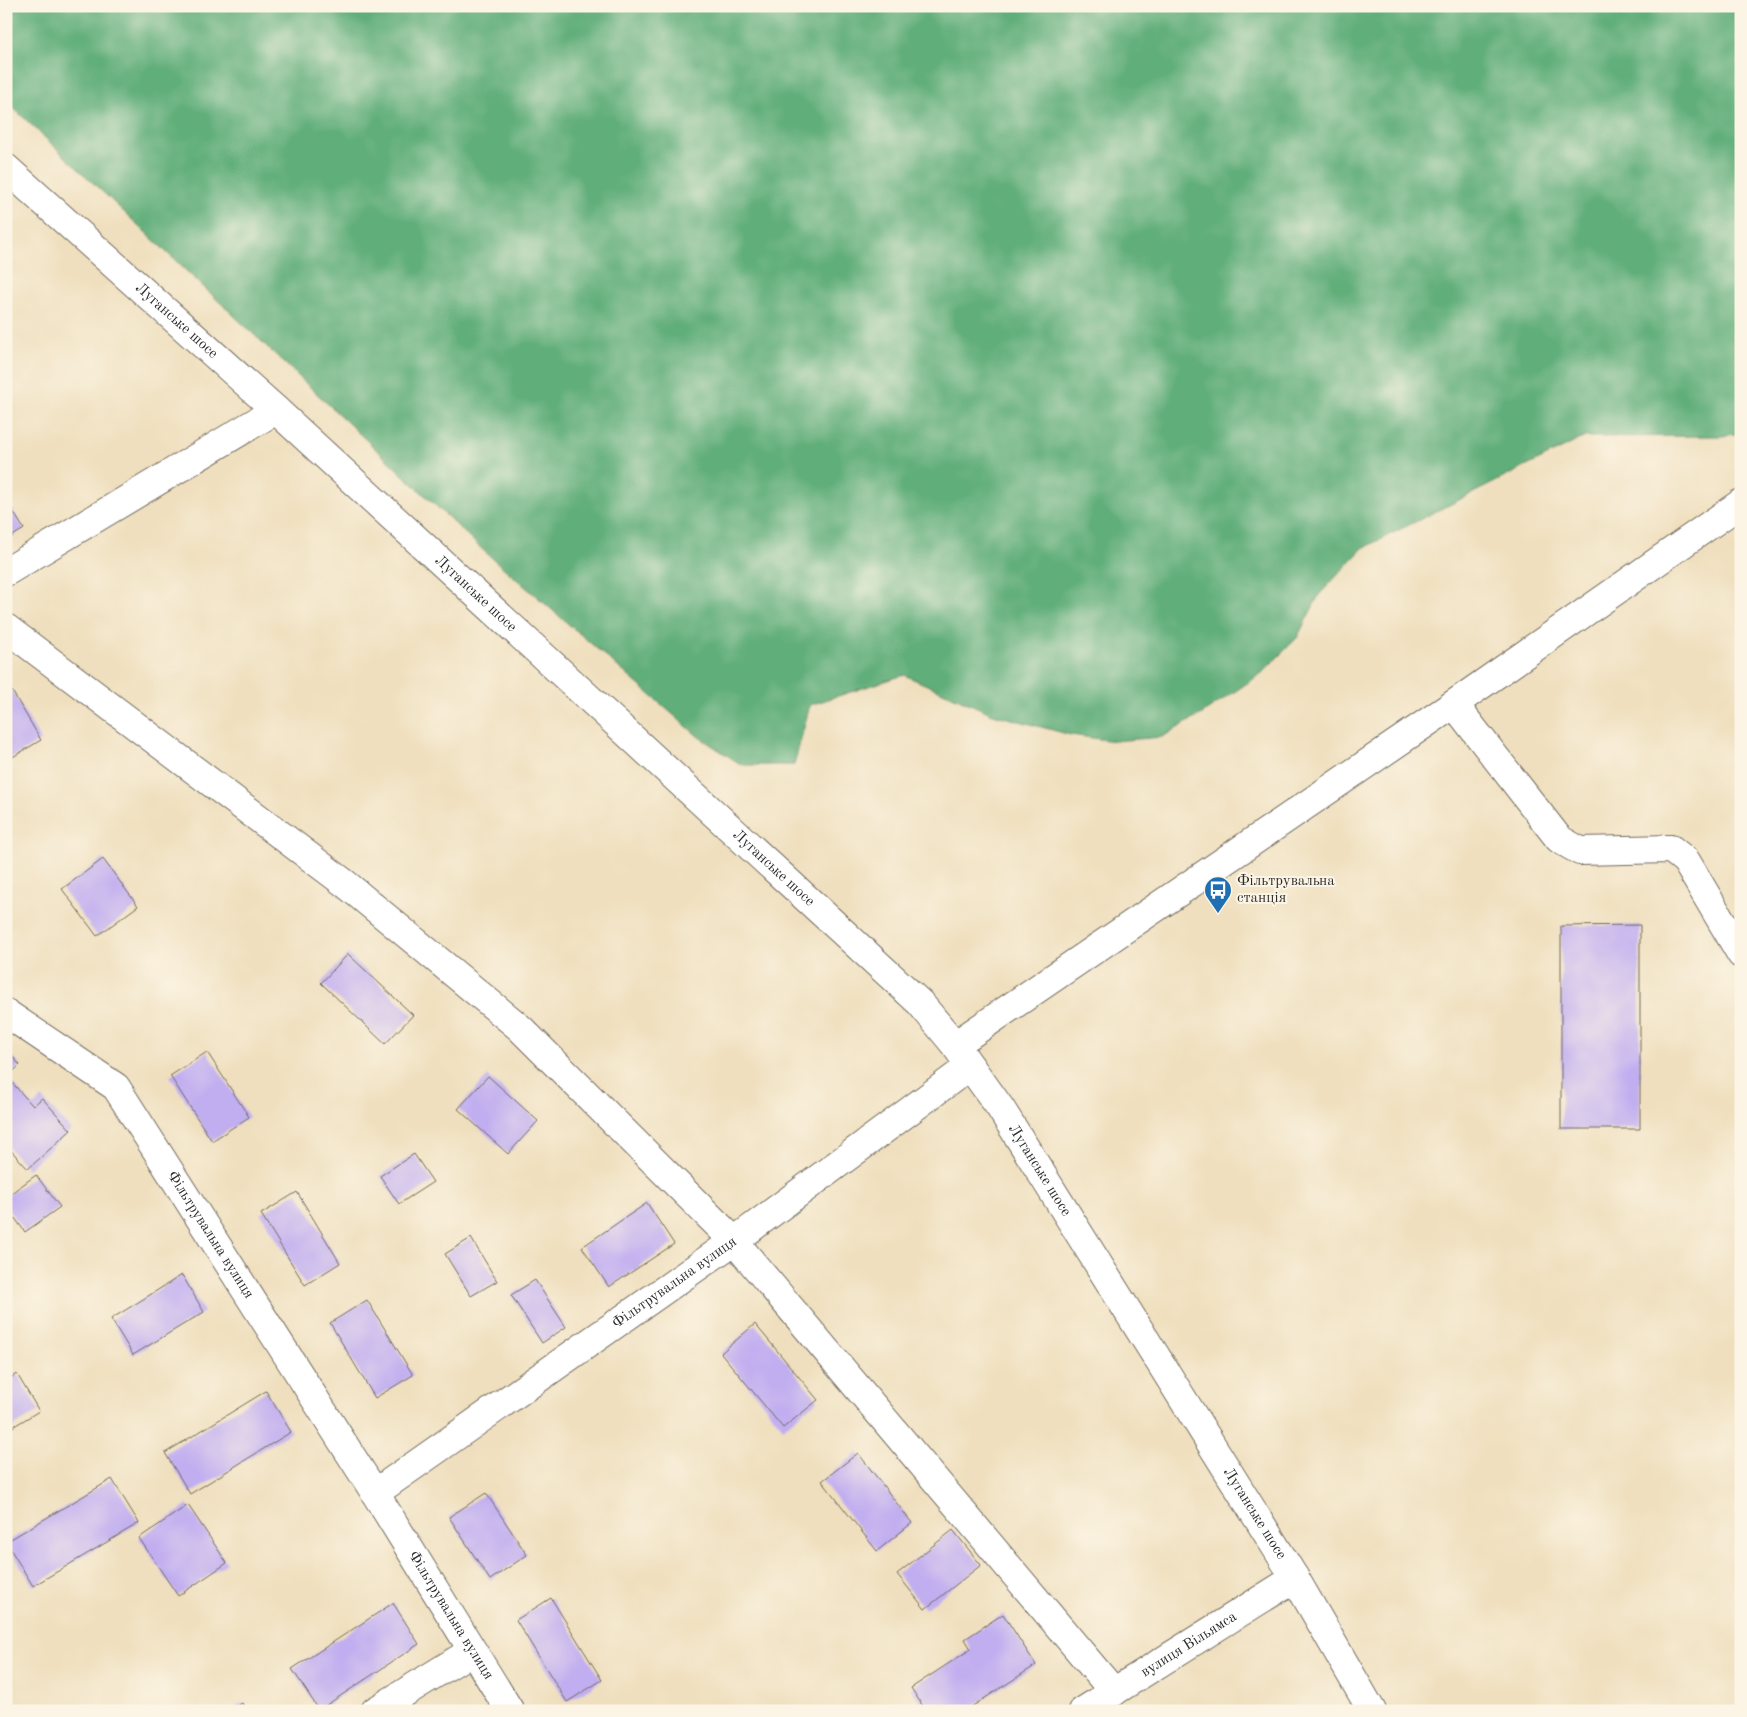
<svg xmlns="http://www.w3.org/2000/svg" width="1747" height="1717" font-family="'Old Standard TT',serif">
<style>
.forest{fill:#60ae7a;stroke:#466c52}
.building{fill:#c1aef0}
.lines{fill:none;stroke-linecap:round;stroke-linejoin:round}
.minor-casing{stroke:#706a5e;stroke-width:30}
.major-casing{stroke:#706a5e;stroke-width:30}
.minor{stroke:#fff;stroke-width:28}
.major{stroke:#fff;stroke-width:28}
.labels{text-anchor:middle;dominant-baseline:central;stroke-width:4;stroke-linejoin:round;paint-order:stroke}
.street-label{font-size:15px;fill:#2b2b2b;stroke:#fcf5e5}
.poi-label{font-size:15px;fill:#2b2b2b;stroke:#fcf5e5;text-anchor:start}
</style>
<rect width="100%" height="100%" fill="#fcf5e5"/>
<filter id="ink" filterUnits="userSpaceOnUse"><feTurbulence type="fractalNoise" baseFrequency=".02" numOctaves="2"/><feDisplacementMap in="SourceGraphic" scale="10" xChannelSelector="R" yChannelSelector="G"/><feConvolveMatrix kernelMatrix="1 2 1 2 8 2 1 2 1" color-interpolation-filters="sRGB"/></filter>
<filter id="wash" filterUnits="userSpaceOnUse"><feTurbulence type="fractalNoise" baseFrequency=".0096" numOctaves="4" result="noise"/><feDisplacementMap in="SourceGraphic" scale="20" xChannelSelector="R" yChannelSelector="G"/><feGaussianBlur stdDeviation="1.12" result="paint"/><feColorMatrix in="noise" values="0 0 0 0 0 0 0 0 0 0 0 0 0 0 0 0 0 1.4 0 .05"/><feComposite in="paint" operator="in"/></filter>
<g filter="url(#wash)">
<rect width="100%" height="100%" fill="#efdfbe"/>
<path class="forest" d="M6 6H1741V433L1722 436 1585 437 1363 548 1319 595 1297 638 1262 673 1202 714 1162 737 1114 741 1071 735 993 714 904 675 810 705 794 765H742L699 737 484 551 6 101Z"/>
<g id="blocks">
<path class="building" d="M6 500 24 529 6 540Z
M12 691 41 740 6 761V695Z
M103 859 138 906 97 936 62 889Z
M1640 925V1129H1561V926Z
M348 954 413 1015 385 1044 321 983Z
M6 1049 20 1065 7 1077 33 1106 42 1098 71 1130 28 1169 6 1145Z
M207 1052 249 1117 212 1141 170 1076Z
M488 1076 538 1121 508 1154 458 1109Z
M414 1154 433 1182 399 1204 380 1176Z
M36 1175 60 1207 25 1232 6 1206V1197Z
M297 1192 340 1263 305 1285 261 1214Z
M647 1203 674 1244 609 1287 582 1247Z
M471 1238 497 1281 471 1296 445 1254Z
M182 1275 204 1312 133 1355 111 1319Z
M535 1280 566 1327 542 1343 511 1295Z
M367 1300 413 1375 375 1398 330 1323Z
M755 1324 818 1400 783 1428 721 1353Z
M17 1374 39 1411 6 1431V1380Z
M266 1391 291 1432 190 1494 165 1453Z
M858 1453 912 1523 877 1551 822 1481Z
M112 1479 139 1523 33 1586 6 1542Z
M486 1493 527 1555 490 1580 449 1517Z
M188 1505 227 1563 178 1596 139 1538Z
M953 1530 981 1565 925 1609 897 1574Z
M551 1598 602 1680 567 1702 516 1620Z
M393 1603 419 1644 319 1710 292 1669Z
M1003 1614 1036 1665 965 1711H926L911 1688 971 1649 965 1639Z
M242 1703 247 1711H229Z"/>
</g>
</g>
<g filter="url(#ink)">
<use href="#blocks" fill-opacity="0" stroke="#706a5e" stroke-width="1"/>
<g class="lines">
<g class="minor-casing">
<g id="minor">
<path d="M6 572 276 410"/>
<path d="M6 628 347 885 520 1028 734 1241 1114 1692"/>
<path d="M1454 704 1559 839 1580 851 1671 849 1686 861 1741 954"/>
<path id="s1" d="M6 1013 116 1087 375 1493 510 1711"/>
<path d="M955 1045 1454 704 1741 503"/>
<path id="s2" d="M375 1493 734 1241 970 1066"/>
<path d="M375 1711 472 1651"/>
<path id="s3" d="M1083 1711 1295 1578"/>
</g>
</g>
<g class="major-casing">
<g id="major">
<path id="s4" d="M6 168 276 410 920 1003 955 1045 1001 1109 1295 1578 1372 1711"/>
</g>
</g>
<use href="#minor" class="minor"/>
<use href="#major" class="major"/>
</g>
</g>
<defs>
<g id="bus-pin" transform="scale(1.4375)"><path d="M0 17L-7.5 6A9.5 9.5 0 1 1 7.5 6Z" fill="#1f6fb2" stroke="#fcf5e5"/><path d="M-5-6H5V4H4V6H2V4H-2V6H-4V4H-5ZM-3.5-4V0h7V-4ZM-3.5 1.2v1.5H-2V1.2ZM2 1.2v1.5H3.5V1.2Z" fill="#fff"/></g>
</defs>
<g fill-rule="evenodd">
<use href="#bus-pin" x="1218" y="890"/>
</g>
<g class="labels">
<g class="street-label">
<text stroke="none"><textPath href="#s4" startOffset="229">Луганське шосе</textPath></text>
<text stroke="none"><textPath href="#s4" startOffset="634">Луганське шосе</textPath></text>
<text stroke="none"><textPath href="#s4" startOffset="1039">Луганське шосе</textPath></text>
<text stroke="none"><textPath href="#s4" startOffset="1444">Луганське шосе</textPath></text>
<text stroke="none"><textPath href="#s1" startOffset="308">Фільтрувальна вулиця</textPath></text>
<text stroke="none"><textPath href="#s2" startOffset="366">Фільтрувальна вулиця</textPath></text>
<text stroke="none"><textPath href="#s4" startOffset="1849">Луганське шосе</textPath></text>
<text stroke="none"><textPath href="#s1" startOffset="758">Фільтрувальна вулиця</textPath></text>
<text stroke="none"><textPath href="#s3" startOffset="125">вулиця Вільямса</textPath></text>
</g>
<g class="poi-label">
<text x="1237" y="881">Фільтрувальна<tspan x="1237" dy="17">станція</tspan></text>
</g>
</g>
<rect width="1747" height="1717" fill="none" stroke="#fcf5e5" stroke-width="25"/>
</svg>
